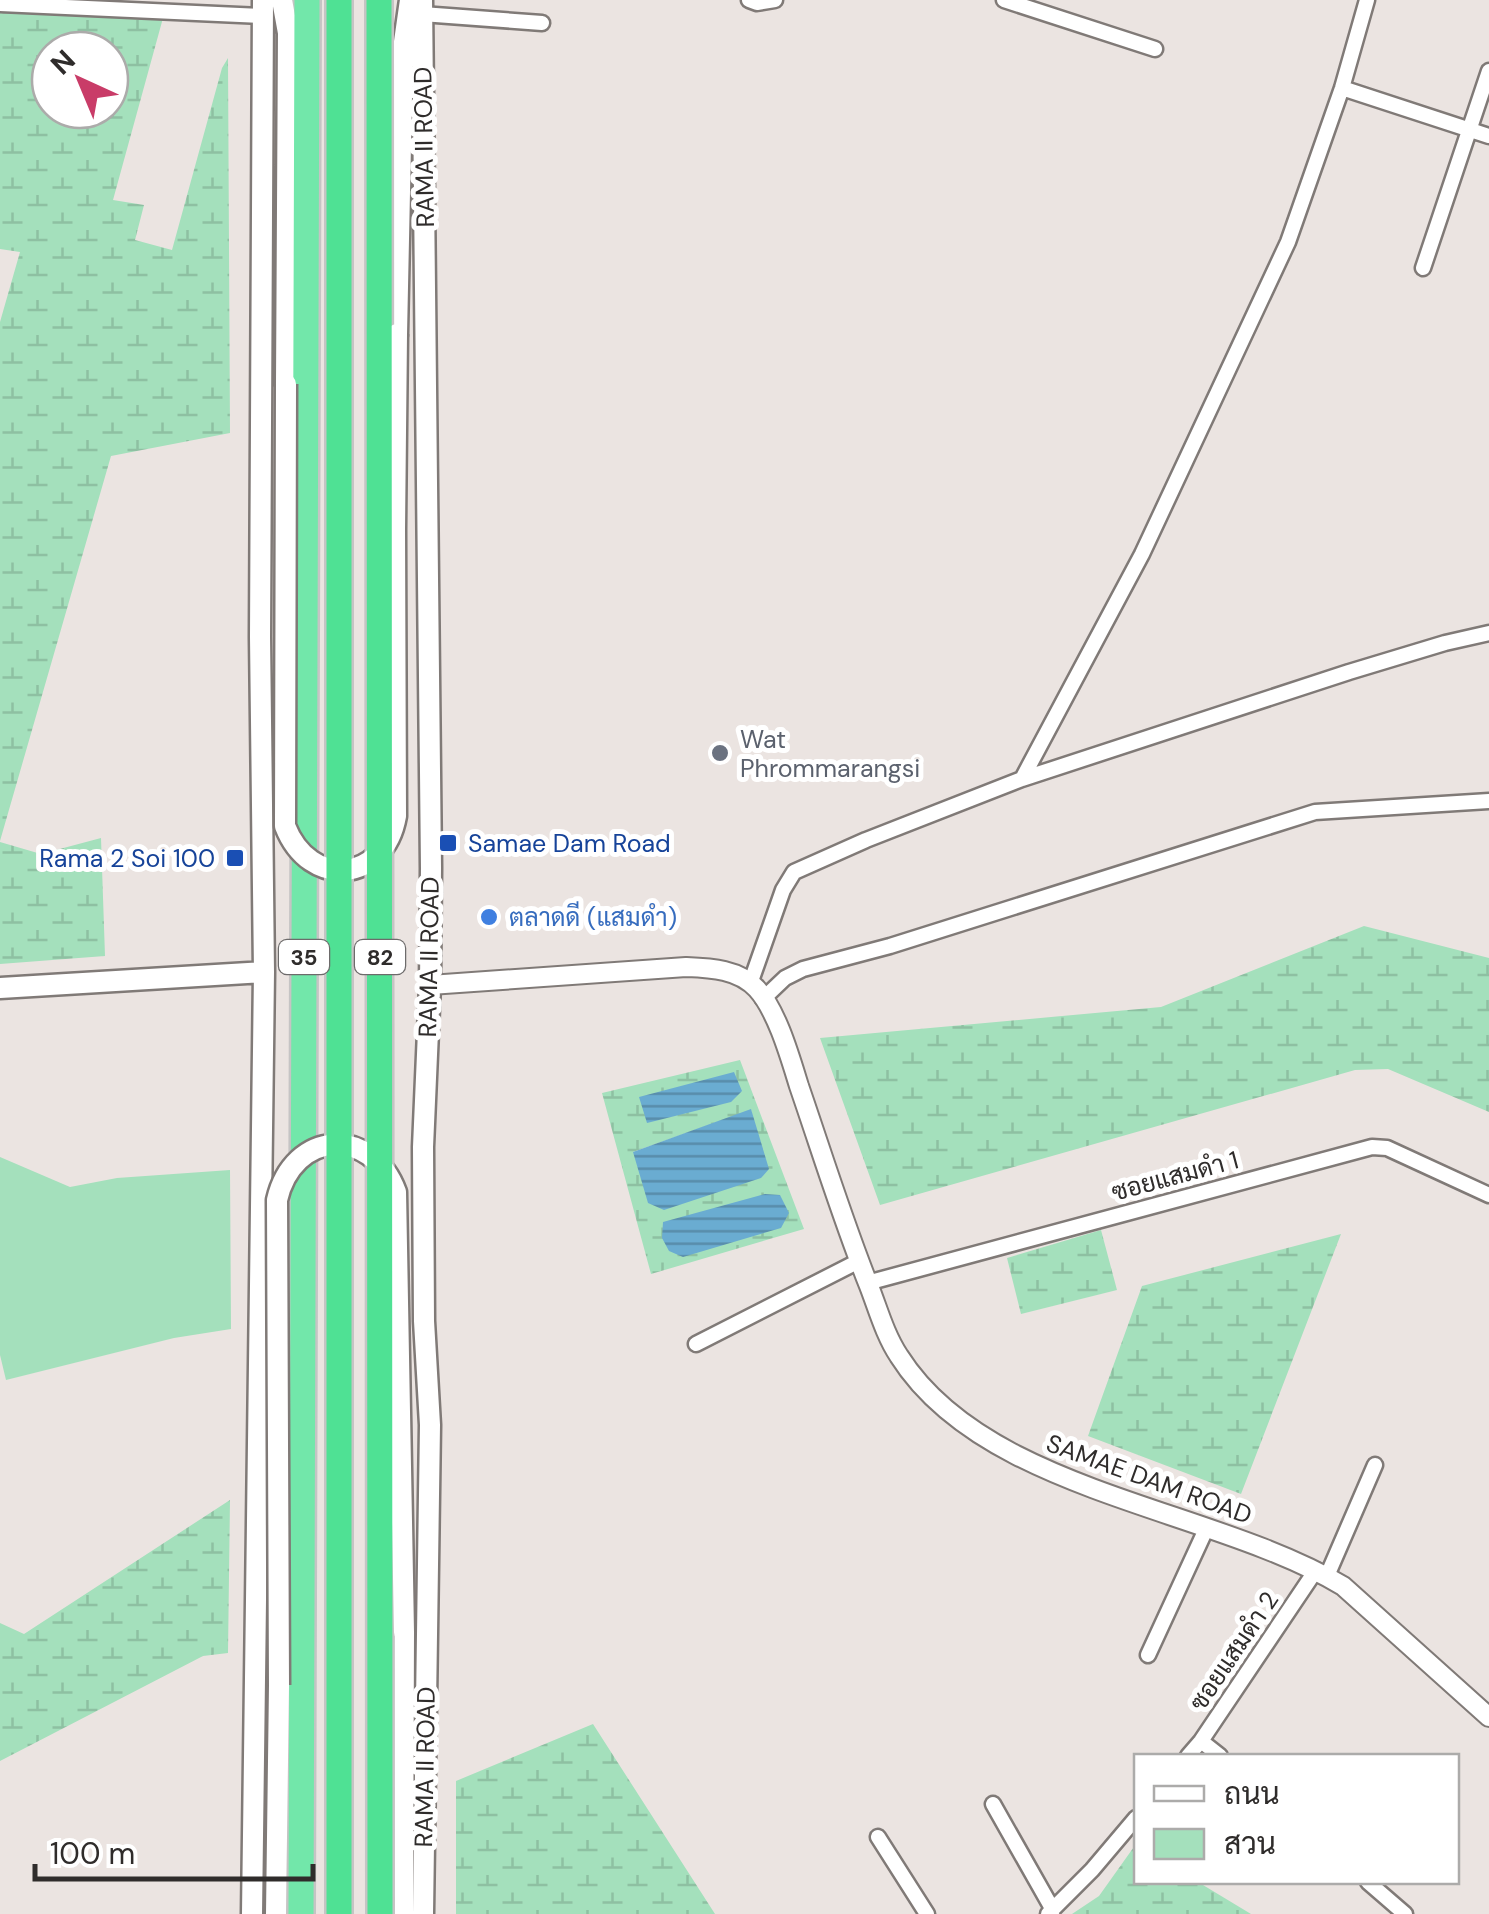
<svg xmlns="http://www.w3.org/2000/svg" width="1489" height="1914" font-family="'DM Sans',Sarabun,sans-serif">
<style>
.green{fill:#a4e0bc}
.wetland{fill:url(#wetland-marsh);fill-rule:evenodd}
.water{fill:url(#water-rules)}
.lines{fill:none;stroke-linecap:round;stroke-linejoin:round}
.minor-casing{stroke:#807a77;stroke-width:19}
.tertiary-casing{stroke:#807a77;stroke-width:22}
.secondary-casing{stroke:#807a77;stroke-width:25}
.trunk-casing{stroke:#c5c4c4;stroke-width:30}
.minor{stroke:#fff;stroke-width:14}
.tertiary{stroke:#fff;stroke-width:18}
.secondary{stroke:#fff;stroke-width:20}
.trunk{stroke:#72e7aa;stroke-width:25}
.secondary-bridge-casing{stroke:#807a77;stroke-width:25;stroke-linecap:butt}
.motorway-bridge-casing{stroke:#c5c4c4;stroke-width:30;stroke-linecap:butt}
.secondary-bridge{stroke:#fff;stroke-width:20}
.motorway-bridge{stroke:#4fe194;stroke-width:25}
.worship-dot{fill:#6b7280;stroke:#fff;stroke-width:4}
.transit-dot{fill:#1a4fb4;stroke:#fff;stroke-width:4}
.shop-dot{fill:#3f7fe0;stroke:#fff;stroke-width:4}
.labels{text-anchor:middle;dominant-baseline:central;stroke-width:10;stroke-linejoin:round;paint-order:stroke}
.shield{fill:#fff;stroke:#6d6b6b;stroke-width:2.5}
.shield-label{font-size:22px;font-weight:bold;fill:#2f2c2b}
.street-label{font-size:25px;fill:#2f2c2b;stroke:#fff}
.worship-label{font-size:25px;fill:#5b616d;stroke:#fff;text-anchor:start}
.transit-label{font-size:25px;fill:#164399;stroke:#fff;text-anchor:start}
.shop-label{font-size:25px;fill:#366cbe;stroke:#fff;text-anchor:start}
</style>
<defs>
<pattern id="wetland-marsh" width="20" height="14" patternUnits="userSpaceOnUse" patternTransform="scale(2.5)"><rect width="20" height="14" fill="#a4e0bc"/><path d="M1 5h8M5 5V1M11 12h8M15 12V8" fill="none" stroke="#8ec0a2"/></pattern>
<pattern id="water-rules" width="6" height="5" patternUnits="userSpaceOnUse" patternTransform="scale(2.5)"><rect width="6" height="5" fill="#6aacd1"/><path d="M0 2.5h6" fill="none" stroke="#588caa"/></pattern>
</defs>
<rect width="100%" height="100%" fill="#ebe4e1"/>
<path class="green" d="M0 1157 70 1187 117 1178 230 1170 231 1329 174 1338 6 1380 0 1355Z"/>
<path class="wetland" d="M0 13 163 18 113 200 144 205 135 240 172 250 222 68 228 58 230 433 111 456 0 841V322L20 252 0 249ZM50 50H110V110H50Z
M101 838 105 956 0 964V842L41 854Z
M1364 926 1489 958V1112L1388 1069 1355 1070 880 1205 820 1038 1161 1007Z
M740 1060 804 1229 651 1274 602 1093ZM751 1110 758 1140 633 1152Z
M1101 1230 1117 1290 1021 1314 1007 1258Z
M1341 1234 1241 1494 1088 1436 1142 1286Z
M230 1500 228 1653 203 1656 0 1761V1623L24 1634Z
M593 1724 715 1914H456V1781Z
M1136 1844V1882H1198L1251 1914H1072L1099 1896Z"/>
<path class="water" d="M734 1072 742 1091 731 1102 647 1123 639 1097Z
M751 1109 769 1169 761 1178 664 1210 648 1203 633 1152Z
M765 1194 780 1195 789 1213 781 1228 683 1257 669 1251 662 1238 663 1222Z"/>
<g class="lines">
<g class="minor-casing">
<path id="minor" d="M749 0 757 3 775 0
M1004 0 1155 49
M0 4 263 16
M422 14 542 23
M1342 88 1489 136
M1423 268 1489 71
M1022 779 1142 554 1288 242 1342 88 1367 0
M750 984 783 890 794 872 866 840 1022 779 1349 672 1445 643 1489 633
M763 999 785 978 803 969 890 946 1315 812 1489 801
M867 1283 1372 1147 1387 1148 1489 1195
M696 1344 859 1261
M1327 1576 1375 1465
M1148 1655 1207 1527
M1201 1741 1220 1756
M1188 1756 1201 1741 1316 1570
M993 1804 1053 1910
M878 1837 927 1914
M1368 1882 1405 1914
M1048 1914 1092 1870 1136 1818"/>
</g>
<g class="tertiary-casing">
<path id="tertiary" d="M430 985 686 967C711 968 739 969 757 989 777 1011 790 1057 799 1086 822 1153 843 1221 869 1286 878 1309 885 1335 899 1356 985 1492 1211 1507 1343 1586L1489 1717"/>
</g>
<g class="secondary-casing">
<path id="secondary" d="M282 0 288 33 286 384
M422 0 431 868 430 985 423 1147 424 1321 430 1425 423 1914
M397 334 403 49 410 0
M0 988 264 972
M252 1914 264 972 260 637 263 0
M276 1914 279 1685
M403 1914 404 1632"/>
</g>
<g class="trunk-casing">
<path id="trunk" d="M301 1914 307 0"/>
</g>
<use href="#minor" class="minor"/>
<use href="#tertiary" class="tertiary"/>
<use href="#secondary" class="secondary"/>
<use href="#trunk" class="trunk"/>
<g class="secondary-bridge-casing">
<path id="secondary-bridge" d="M286 384 285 826C310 890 384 883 396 816L395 529 397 334
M279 1685 277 1200C293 1130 371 1125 396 1192L404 1632"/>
</g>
<g class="motorway-bridge-casing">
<path id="motorway-bridge" d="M339 0V1914
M379 0 380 1914"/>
</g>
<use href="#secondary-bridge" class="secondary-bridge"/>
<use href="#motorway-bridge" class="motorway-bridge"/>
</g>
<circle class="worship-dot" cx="720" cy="753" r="10"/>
<g class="transit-dot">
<rect x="438" y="833" width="20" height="20" rx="5"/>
<rect x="225" y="848" width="20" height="20" rx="5"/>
</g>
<circle class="shop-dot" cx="489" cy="917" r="10"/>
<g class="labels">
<g class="shield">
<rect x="279" y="940" width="50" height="34" rx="8"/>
<rect x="355" y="940" width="50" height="34" rx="8"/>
</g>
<g class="shield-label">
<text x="304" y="957">35</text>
<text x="380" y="957">82</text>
</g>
<g class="street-label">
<text transform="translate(424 147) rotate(-91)">RAMA II ROAD</text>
<text transform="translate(429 957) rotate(-89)">RAMA II ROAD</text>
<text transform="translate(1175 1176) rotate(-15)">ซอยแสมดำ 1</text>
<text transform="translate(1149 1479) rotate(20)">SAMAE DAM ROAD</text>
<text transform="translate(1234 1651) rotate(-56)">ซอยแสมดำ 2</text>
<text transform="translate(425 1767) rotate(-89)">RAMA II ROAD</text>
</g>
<g class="worship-label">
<text x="740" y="739">Wat<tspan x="740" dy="29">Phrommarangsi</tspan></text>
</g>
<g class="transit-label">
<text x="468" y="843">Samae Dam Road</text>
<text x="215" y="858" text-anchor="end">Rama 2 Soi 100</text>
</g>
<g class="shop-label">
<text x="509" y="917">ตลาดดี (แสมดำ)</text>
</g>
</g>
<rect x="1134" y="1754" width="325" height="130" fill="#ffffff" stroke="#acabaa" stroke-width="2.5"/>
<rect x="1154" y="1786" width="50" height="15" fill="#ffffff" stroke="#acabaa" stroke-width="2.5"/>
<text x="1224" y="1804" font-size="30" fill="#2f2c2b">ถนน</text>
<rect x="1154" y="1829" width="50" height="30" fill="#a4e0bc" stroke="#acabaa" stroke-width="2.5"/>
<text x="1224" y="1854" font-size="30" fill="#2f2c2b">สวน</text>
<g transform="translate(80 80) rotate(316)"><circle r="48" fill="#ffffff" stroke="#acabaa" stroke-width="2.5"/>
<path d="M0-8L18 38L0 25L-18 38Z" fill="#c93c68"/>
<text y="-15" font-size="28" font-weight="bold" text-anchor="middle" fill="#2f2c2b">N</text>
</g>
<path d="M35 1864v15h278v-15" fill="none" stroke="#2f2c2b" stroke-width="5"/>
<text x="50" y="1864" font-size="30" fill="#2f2c2b" stroke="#ffffff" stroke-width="8" paint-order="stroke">100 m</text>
</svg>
